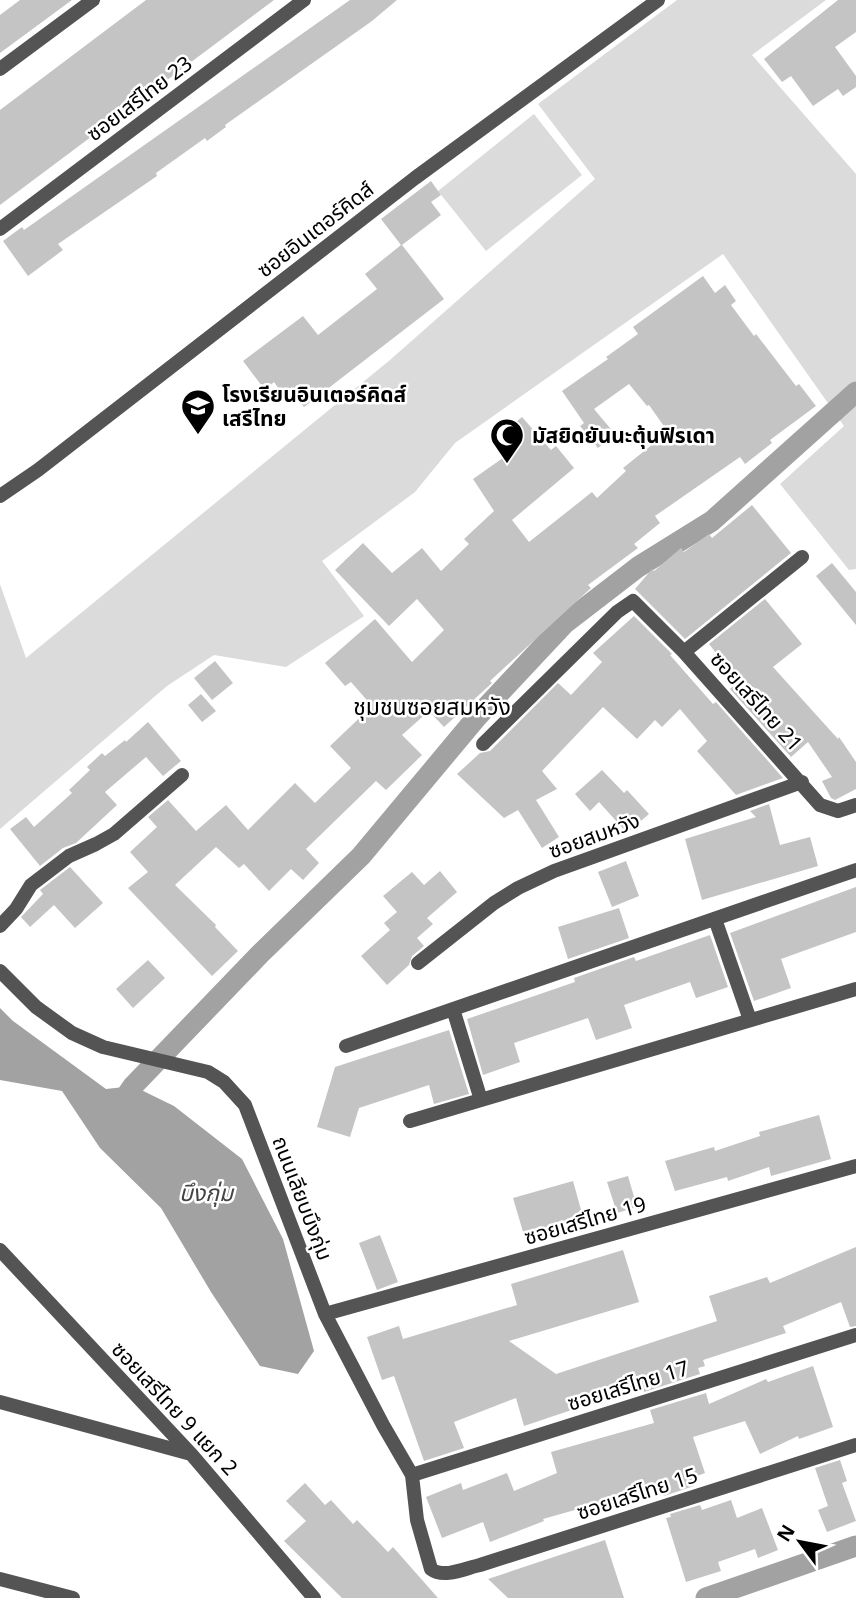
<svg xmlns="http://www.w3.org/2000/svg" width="856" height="1598" font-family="'Noto Sans','Noto Sans Thai',sans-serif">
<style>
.green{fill:#dbdbdb}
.water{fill:#a2a2a2}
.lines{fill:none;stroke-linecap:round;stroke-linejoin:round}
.canal{stroke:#a2a2a2;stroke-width:21}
.building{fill:#c4c4c4}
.minor{stroke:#545454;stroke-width:14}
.labels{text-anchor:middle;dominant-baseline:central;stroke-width:5;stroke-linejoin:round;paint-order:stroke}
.street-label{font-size:21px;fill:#000;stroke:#fff}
.poi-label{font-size:21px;font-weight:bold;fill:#000;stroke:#fff;text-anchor:start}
.neighbourhood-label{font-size:23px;fill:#000;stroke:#fff}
.water-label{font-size:23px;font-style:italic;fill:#434343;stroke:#fff}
</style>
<rect width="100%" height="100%" fill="#fff"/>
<path class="green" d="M677 0H826L752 55 856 174V569L849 570 780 484 844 426 723 254 455 443 415 492 322 561 364 616 286 667 214 655 167 686 0 829V584L26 658 390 360 595 179 538 104Z
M534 114 582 175 486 251 438 191Z"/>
<path class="water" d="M0 1008 13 1021 106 1089 133 1086 174 1106 242 1159 283 1239 314 1351 298 1374 260 1366 211 1292 161 1208 100 1148 62 1091 0 1080Z"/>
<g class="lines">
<path class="canal" d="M117 1109 133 1086 260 954 361 856 477 717 564 624 638 567 712 521 856 392
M706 1598 856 1546"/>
</g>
<path class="building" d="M20 0H72L0 53V15Z
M146 0H274L0 205V110Z
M350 0H397L372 21 225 125 226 127 207 141 205 138 156 173 157 176 58 244 63 250 28 276 3 241 22 227 24 230Z
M838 0H856V32L835 47 856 76V87L843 96 838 89 813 106 791 76 782 82 764 59Z
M431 181 441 195 431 202 441 215 402 245 444 299 304 407 297 399 290 404 274 382 265 390 243 361 303 316 318 335 377 289 365 274 401 245 381 219Z
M703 276 715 293 725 285 736 301 731 305 754 336 756 334 796 386 799 384 816 406 770 440 772 443 745 464 740 457 655 516 660 523 634 544 638 548 588 585 591 588 490 681 492 683 444 727 429 711 402 735 422 755 386 790 376 781 306 849 319 863 303 880 291 869 269 891 244 864 239 868 216 847 175 885 216 925 215 927 238 951 212 976 128 888 148 872 130 852 157 827 148 817 168 800 196 831 226 805 248 830 295 783 315 803 351 768 330 746 372 706 351 682 345 686 325 663 375 619 412 662 444 630 417 599 389 626 335 570 363 543 392 573 422 548 441 571 469 544 464 539 494 511 473 479 517 448 503 433 522 417 551 450 556 446 574 468 512 520 529 542 592 492 597 498 626 471 623 468 668 432 649 405 647 406 629 384 594 409 615 434 598 448 580 426 584 423 562 391 608 359 606 357 638 334 633 327Z
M752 505 791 553 685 639 635 589 652 569 654 571 681 548 684 552 709 534 712 538Z
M832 563 856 592V625L816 576Z
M765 599 802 644 773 667 838 739 839 737 856 762V789L835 800 831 798 822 781 832 777 808 742 791 757 730 689 738 681 709 644Z
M634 616 672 654 670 655 713 704 716 702 783 778 736 795 697 751 707 741 680 709 662 727 655 720 637 739 603 707 542 771 557 789 536 800 559 837 542 848 518 810 504 818 457 774 480 753 490 751 558 683 571 695 602 662 593 653Z
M215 661 233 683 212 700 194 678Z
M201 694 216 711 202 722 188 705Z
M148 722 181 761 163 776 146 757 105 792 117 805 76 843 63 848 40 866 10 829 26 817 34 827 72 793 69 790 90 770 87 767 102 753 105 756 125 740 126 742Z
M602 770 624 793 627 790 649 814 627 833 599 802 590 811 575 794Z
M769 804 780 845 810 837 818 866 702 900 685 839 756 817 750 811Z
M626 861 639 896 612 907 598 872Z
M70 867 103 903 75 928 54 905 30 927 21 917 43 894 40 890Z
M440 871 457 892 427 918 433 924 417 938 424 946 412 956 409 965 387 985 361 956 390 930 384 923 397 912 383 896 412 872 424 885Z
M856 887V932L781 959 791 988 754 1001 730 933Z
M619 908 629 938 568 959 558 927Z
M710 935 728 987 696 998 690 982 624 1005 632 1028 596 1040 588 1018 514 1043 520 1062 483 1075 467 1019 575 982 574 978 634 957 636 961Z
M148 960 165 978 133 1008 116 989Z
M449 1030 469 1094 434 1104 429 1085 359 1108 350 1137 317 1127 335 1067Z
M819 1115 831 1159 771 1176 769 1167 728 1181 727 1177 675 1191 665 1161 714 1147 715 1151 760 1136 759 1132Z
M628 1176 637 1207 617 1213 607 1182Z
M573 1181 585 1224 526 1242 513 1198Z
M380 1235 398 1282 377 1290 359 1243Z
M856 1247V1326L850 1327 841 1302 783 1326 786 1333 703 1360 705 1366 698 1368 700 1374 644 1392 643 1386 524 1426 516 1398 454 1422 464 1448 424 1461 394 1376 382 1380 367 1337 399 1326 403 1339 517 1305 511 1284 623 1250 639 1302 509 1341 556 1374 717 1321 709 1296 767 1277 770 1283Z
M813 1366 833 1427 799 1439 798 1436 760 1454 745 1421 693 1437 705 1473 692 1478 694 1486 664 1496 660 1486 543 1519 544 1521 490 1542 483 1522 442 1538 426 1497 461 1483 463 1490 507 1473 514 1491 557 1473 551 1452 654 1423 650 1410 706 1393 709 1404 766 1379 768 1382Z
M840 1460 847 1481 842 1483 856 1521 827 1532 818 1510 828 1506 815 1468Z
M305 1483 325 1505 331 1500 353 1524 357 1520 388 1552 393 1547 438 1598H342L284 1541 306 1521 286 1501Z
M731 1500 737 1518 762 1508 778 1550 758 1558 755 1549 718 1562 721 1571 686 1582 666 1518 671 1517 670 1514 700 1505 702 1510Z
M605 1540 624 1598H508L488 1579Z"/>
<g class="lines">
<path class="minor" d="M0 69 93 0
M0 229 304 0
M0 496 38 470 415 178 658 0
M684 652 802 557
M483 744 617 612 633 601 684 652 820 805 838 811 856 805
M715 919 750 1020
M0 926 16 909 31 885 69 856 96 844 114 834 182 775
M418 963 494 903 518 888 554 871 802 782
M0 971 36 1007 72 1033 103 1047 208 1072 224 1082 245 1105 325 1314 383 1425 412 1475 417 1520 431 1569C444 1579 466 1568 480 1565L856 1445
M453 1009 481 1100
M346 1046 856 870
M410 1121 856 989
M0 1250 192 1455 314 1598
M325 1314 856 1166
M0 1402 191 1454
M412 1475 856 1335
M0 1579 73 1598"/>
</g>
<defs>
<g id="school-pin" transform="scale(1.75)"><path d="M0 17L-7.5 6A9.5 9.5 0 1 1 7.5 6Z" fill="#000" stroke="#fff"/><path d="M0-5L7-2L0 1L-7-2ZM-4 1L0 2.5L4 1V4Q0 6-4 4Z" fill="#fff"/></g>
<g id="mosque-pin" transform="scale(1.75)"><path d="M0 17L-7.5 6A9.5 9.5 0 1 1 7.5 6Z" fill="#000" stroke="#fff"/><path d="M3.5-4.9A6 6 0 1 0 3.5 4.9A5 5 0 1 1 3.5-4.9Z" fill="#fff"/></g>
</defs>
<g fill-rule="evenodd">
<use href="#school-pin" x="198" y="406"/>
<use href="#mosque-pin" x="507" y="435"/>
</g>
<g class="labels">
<g class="street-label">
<text transform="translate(139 98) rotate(-37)">ซอยเสรีไทย 23</text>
<text transform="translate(315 229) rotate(-38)">ซอยอินเตอร์คิดส์</text>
<text transform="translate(757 701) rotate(48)">ซอยเสรีไทย 21</text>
<text transform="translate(594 835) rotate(-20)">ซอยสมหวัง</text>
<text transform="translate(303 1198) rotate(69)">ถนนเลียบบึงกุ่ม</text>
<text transform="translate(585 1220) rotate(-16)">ซอยเสรีไทย 19</text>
<text transform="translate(628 1385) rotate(-17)">ซอยเสรีไทย 17</text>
<text transform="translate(175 1408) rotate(47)">ซอยเสรีไทย 9 แยก 2</text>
<text transform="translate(637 1493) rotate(-18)">ซอยเสรีไทย 15</text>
</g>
<g class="poi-label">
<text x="222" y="394">โรงเรียนอินเตอร์คิดส์<tspan x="222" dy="24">เสรีไทย</tspan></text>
<text x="532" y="435">มัสยิดยันนะตุ้นฟิรเดา</text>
</g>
<g class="neighbourhood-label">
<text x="432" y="706">ชุมชนซอยสมหวัง</text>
</g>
<g class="water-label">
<text x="206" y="1192">บึงกุ่ม</text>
</g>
</g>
<g transform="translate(800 1542) rotate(302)" stroke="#ffffff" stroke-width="5" paint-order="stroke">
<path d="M0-5L12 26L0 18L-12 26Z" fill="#000000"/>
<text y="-10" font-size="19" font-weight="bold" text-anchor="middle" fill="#000000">N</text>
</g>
</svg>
